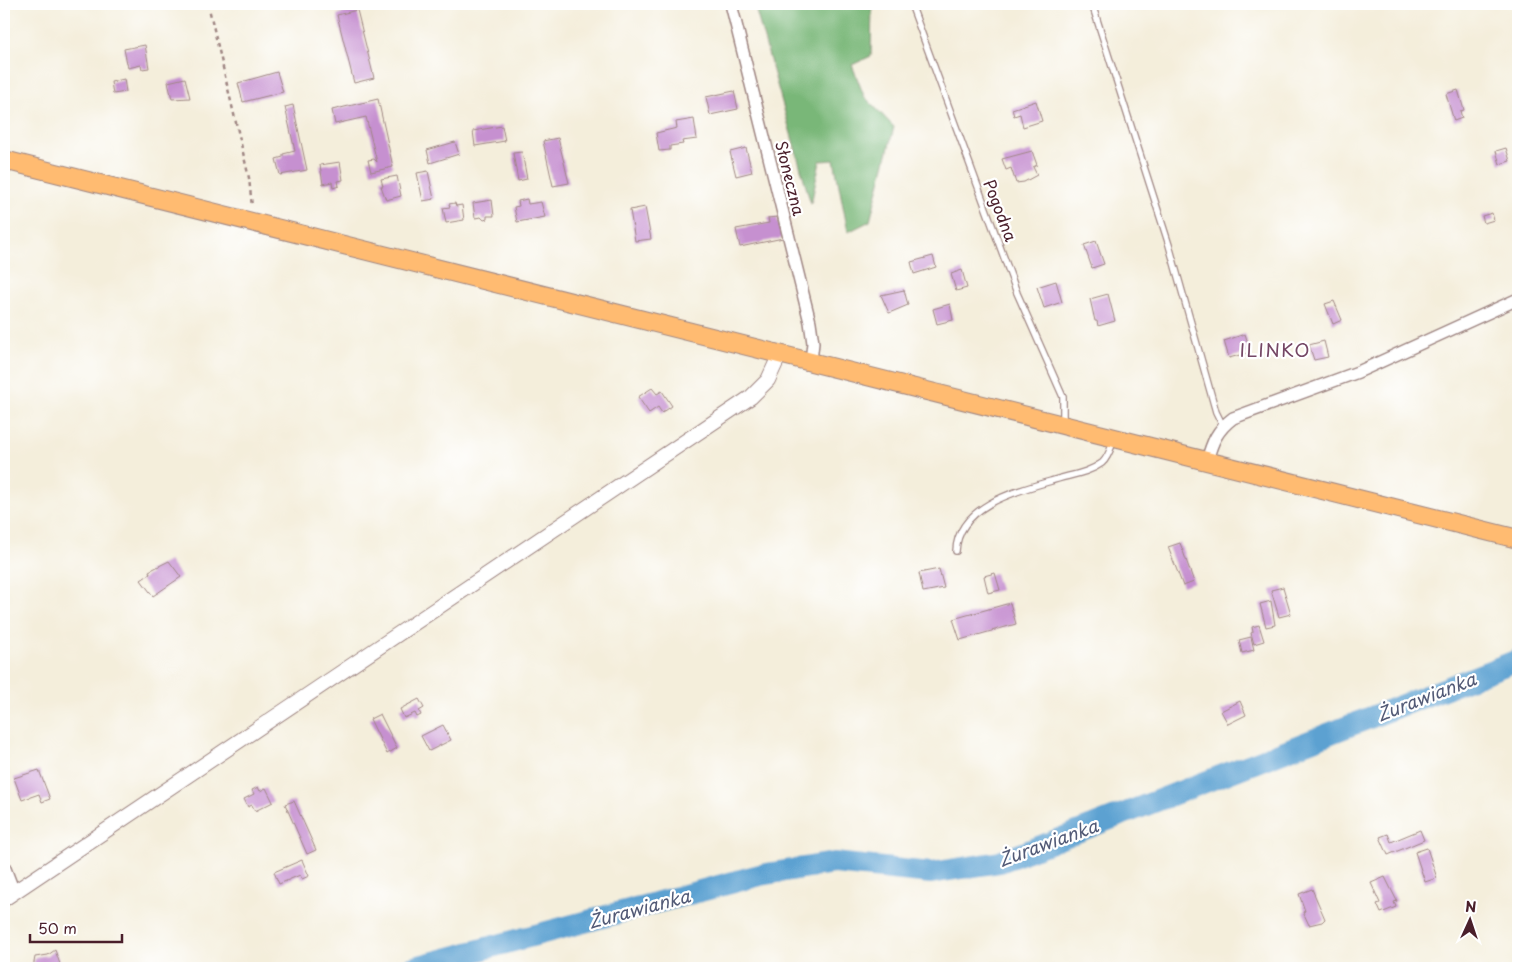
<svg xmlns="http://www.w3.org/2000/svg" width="1522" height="972" font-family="'Playpen Sans',sans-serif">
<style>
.forest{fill:#79b778;stroke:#626b52}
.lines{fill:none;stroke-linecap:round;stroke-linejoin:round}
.river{stroke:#5ba1d1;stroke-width:22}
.building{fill:#c690d0}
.service-casing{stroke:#9f8683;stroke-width:8}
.minor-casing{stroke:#9f8683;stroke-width:14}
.tertiary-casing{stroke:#9f8683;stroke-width:16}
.primary-casing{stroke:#9f8683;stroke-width:20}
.path{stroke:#9f8683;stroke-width:2.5;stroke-dasharray:4 4;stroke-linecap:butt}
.service{stroke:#fff;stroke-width:5.5}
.minor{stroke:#fff;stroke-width:11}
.tertiary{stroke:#fff;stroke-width:14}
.primary{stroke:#ffbb71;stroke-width:18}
.labels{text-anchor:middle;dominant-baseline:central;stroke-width:4.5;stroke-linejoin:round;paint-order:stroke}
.street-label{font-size:16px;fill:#4a1f2b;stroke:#fff}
.water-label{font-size:18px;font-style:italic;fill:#525a76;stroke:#fff}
.quarter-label{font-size:19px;letter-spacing:1px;fill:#754765;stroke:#fff}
</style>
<rect width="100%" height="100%" fill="#fff"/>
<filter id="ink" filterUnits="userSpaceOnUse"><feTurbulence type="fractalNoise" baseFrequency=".02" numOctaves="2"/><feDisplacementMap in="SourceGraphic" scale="10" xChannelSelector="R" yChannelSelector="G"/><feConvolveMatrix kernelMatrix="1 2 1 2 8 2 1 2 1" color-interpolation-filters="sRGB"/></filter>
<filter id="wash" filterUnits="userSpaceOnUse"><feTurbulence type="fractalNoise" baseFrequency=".0096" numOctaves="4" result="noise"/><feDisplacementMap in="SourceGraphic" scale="20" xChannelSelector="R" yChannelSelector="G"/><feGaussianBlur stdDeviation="1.12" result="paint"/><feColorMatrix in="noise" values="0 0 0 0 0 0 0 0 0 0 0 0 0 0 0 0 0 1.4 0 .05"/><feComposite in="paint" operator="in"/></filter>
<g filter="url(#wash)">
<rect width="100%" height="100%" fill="#f4eedb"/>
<path class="forest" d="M754 4H872L871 56 852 65 864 96 894 127 870 221 848 232 834 160 820 161 811 204Z"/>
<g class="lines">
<path class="river" d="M412 968 760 875 834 863 931 873 1000 862 1518 660"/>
</g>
<g id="blocks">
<path class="building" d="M357 10 374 78 354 83 337 15Z
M145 45 149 68 142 69 141 65 128 68 124 49Z
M277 72 283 92 243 102 238 83Z
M185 78 190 98 172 99 168 82Z
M124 79 126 92 113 94 111 82Z
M1458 90 1464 110 1460 111 1462 118 1454 121 1446 94Z
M734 91 738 109 710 115 706 97Z
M378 99 393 167 371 172 368 160 374 159 377 162 366 117 335 124 332 110Z
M1036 101 1042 121 1023 127 1020 114 1014 116 1012 109Z
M293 105 307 170 280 175 276 159 283 157V154L295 151 285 107Z
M694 119 697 139 682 141 683 144 670 146V150L659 151 656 133 677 128 676 122Z
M502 126 505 141 475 146 473 131Z
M558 138 569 183 553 186 543 141Z
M455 142 459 154 430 163 427 150Z
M746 148 752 172 736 176 730 152Z
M1506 148 1510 161 1500 164 1496 151Z
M1032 151 1037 165 1033 167 1037 175 1024 182 1016 183 1011 168 1006 170 1002 159Z
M522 152 527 179 518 181 513 153Z
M340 162 343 180 338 181 339 186 333 188 332 182 323 184 320 165Z
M428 171 434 199 423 201 417 173Z
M397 176 401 196 386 200 381 186H383L381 179Z
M527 199 528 204 541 202 545 217 517 222 514 207 519 206 518 201Z
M492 200 494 216H487V219L484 220 481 217 475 218 473 203Z
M455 203 456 206 462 205 464 220 446 223 443 208 450 207 449 204Z
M645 207 651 239 635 241 630 210Z
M1492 213 1494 220 1484 223 1482 216Z
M777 217 783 238 740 247 736 229 769 223 768 218Z
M1096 241 1104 264 1092 268 1084 245Z
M933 256 936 267 914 274 911 262Z
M962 270 967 288 956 291 951 274Z
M1056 281 1062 302 1044 308 1037 287Z
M904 290 908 305 889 313 881 295Z
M1108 294 1115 321 1098 326 1097 321H1095L1090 299Z
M1334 301 1342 320 1333 324 1325 304Z
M950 304 953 320 937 324 933 309Z
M1245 334 1251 352 1229 358 1224 341Z
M1324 341 1328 357 1314 360 1309 345Z
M652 388 657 394 662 391 672 406 662 413 658 407 649 413 638 397Z
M1180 543 1194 582 1183 586 1168 547Z
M169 561 181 577 153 596 141 580 150 574 149 571Z
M939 569 944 588 923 592 919 573Z
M995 573 1000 590 988 593 984 576Z
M1283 587 1291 614 1279 617 1271 590Z
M1271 601 1275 625 1266 627 1260 604Z
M1010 603 1016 624 960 640 953 619Z
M1259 625 1264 641 1254 644 1251 633 1253 632 1252 627Z
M1251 637 1254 650 1242 653 1239 640Z
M419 699 424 708 419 711 421 715 417 717 415 713 404 718 400 709Z
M1240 701 1246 715 1228 724 1221 711Z
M380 714 397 748 387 754 370 719Z
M443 725 451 740 429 751 421 736Z
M39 770 50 799 42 802 39 794 22 800 14 778Z
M258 787 260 791 266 788 273 802 255 811 252 805 248 807 244 799 254 794 252 790Z
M294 801 316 850 307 854 285 804Z
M1420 830 1424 840 1388 855 1380 837 1388 834 1391 842Z
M1427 848 1437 878 1425 882 1415 852Z
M302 860 309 876 302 879 300 875 279 884 274 872Z
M1385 877 1397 901 1394 902 1396 907 1381 913 1377 904 1380 903 1371 883Z
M1312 889 1325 919 1322 922 1309 925 1303 912 1305 911 1299 894Z
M55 950 61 967 33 968 35 957 48 955Z"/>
</g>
</g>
<g filter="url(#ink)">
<use href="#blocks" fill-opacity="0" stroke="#9f8683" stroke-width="1"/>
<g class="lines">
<g class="service-casing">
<path id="service" d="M911 4 1017 293 1063 397V423
M1092 4 1169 245 1216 412 1223 426
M956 551C958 506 1016 491 1051 481 1068 475 1087 474 1102 463 1109 457 1111 447 1114 439"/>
</g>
<g class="minor-casing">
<path id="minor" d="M731 4 810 322 813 343 811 361
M1207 461C1212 442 1217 430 1233 418L1358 372 1518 299
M4 866 14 892"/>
</g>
<g class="tertiary-casing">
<path id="tertiary" d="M4 899 751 397 768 380 780 354"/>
</g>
<g class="primary-casing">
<path id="primary" d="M4 160 1518 539"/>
</g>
<path class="path" d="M208 4 249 178 252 207"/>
<use href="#service" class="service"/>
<use href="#minor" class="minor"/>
<use href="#tertiary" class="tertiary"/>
<use href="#primary" class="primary"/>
</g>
</g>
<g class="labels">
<g class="street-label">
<text transform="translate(791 178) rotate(76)">Słoneczna</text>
<text transform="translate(1001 210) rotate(69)">Pogodna</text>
</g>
<g class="water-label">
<text transform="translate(1426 696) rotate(-21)">Żurawianka</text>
<text transform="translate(1048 842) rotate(-20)">Żurawianka</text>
<text transform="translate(639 908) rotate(-15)">Żurawianka</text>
</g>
<g class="quarter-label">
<text x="1275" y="349">ILINKO</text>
</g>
</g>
<rect width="1522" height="972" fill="none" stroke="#fff" stroke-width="20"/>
<g transform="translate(1470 920) rotate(3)" stroke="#ffffff" stroke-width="4" paint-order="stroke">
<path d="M0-4L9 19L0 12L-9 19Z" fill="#4a1f2b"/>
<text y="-8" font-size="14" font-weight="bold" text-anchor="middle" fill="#4a1f2b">N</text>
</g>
<path d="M30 934v8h92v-8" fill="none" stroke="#4a1f2b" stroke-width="2.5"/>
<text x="38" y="934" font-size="15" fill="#4a1f2b" stroke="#ffffff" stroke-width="4" paint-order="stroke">50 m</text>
</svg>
